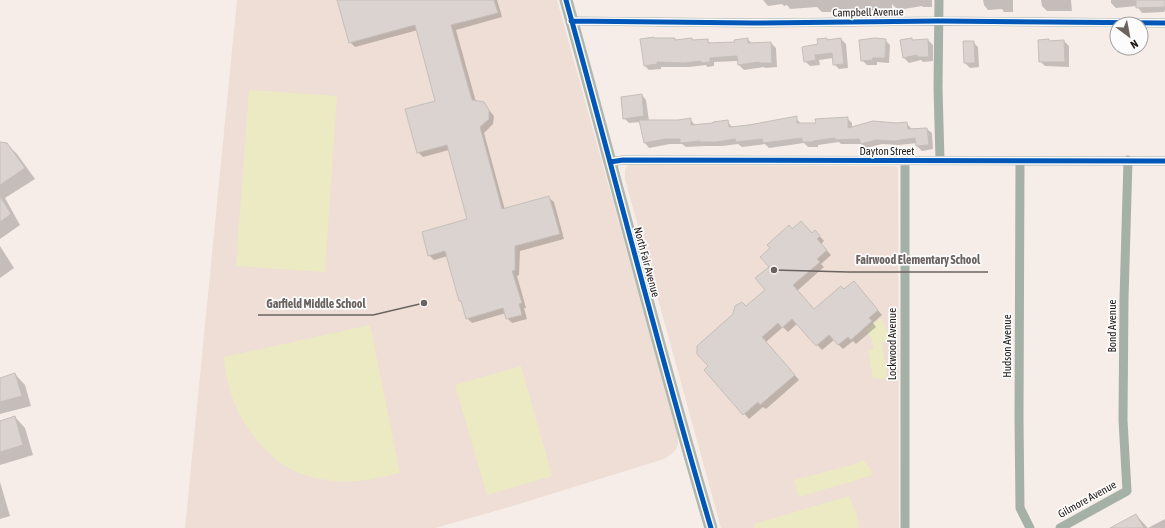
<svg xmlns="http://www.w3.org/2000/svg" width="1165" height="528" font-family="'Asap Condensed',sans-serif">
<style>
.education{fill:#eeded5}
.green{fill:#eceac3}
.shadow{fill:#0003}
.building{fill:#dbd3cf;stroke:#c5beb9}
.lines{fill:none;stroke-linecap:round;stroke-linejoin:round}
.street{stroke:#a5b1a7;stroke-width:9}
.secondary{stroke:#b0b7ad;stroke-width:13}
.cycleway-casing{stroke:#fcfcfc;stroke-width:8}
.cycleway{stroke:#0057b8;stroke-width:5}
.labels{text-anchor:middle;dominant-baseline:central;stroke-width:3.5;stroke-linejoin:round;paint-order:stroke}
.street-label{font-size:11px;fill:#1f1916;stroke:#fcfcfc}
.leader{fill:none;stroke:#6b6360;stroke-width:1.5}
.callout-dot{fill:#6b6360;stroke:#fcfcfc;stroke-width:1.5}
.callout-label{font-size:12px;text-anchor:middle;font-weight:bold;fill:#6b6360;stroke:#fcfcfc;stroke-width:3.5;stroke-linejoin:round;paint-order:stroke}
</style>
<rect width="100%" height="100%" fill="#f7ede8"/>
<path class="education" d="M237 0H557L677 432 678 442 677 448 673 453 664 459 506 508 435 528H185Z
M628 165 895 166 898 168 899 528H721L625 179V170Z"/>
<path class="green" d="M249 90 337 96 325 272 236 266Z
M881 318 891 340 881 343 884 357 887 379 873 378 868 351 874 349 872 340 866 330Z
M370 325 400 473C378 478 357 483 334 481 317 479 296 474 282 464 258 448 236 415 229 387 226 377 225 367 224 357Z
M521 366 552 476 487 495 455 385Z
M863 460 870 468 873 475 799 497 794 480 855 464Z
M849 496 856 513 859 528H755L754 524Z"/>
<path class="shadow" d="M342 0H497L502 17 456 30 476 102 483 103 494 116 493 124 484 133 505 210 549 198 554 202 564 239 520 251 519 275 517 276 526 308H524L527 319 512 323 507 318 506 313 472 323 467 318 462 303 460 300 448 256 434 260 429 255 469 220 449 150 423 157 418 152 436 102 418 30 355 47 350 42Z
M763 0H932V7H923L922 6 898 10 892 4V10L889 11 878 10 853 12 850 9 833 10V12H822L817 7 790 9 787 5 784 6 782 4 768 6Z
M983 0H1013V12H1004L1002 9 988 10 984 5Z
M1041 0H1071L1072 11H1047L1042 6Z
M1111 0H1165V10L1164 12 1142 13 1137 6 1116 8 1111 3Z
M655 39H675L677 41 692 39 694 41 707 40 711 44 736 43 747 39 752 43H771L776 48 777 67 765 68 764 67 744 70 739 65 738 61 714 62V66L707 67 706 65 689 67H661V69L649 70 644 65Z
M841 39 846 44 848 68 839 69 834 64 833 58 819 60 820 65 810 66 805 61 819 45 818 40Z
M911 39 913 41 928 40 933 45V61L923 62 921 60 909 63 904 58 901 41Z
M885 40 890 45 889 63 877 62V65H867L862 60Z
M1039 41H1064L1069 46V67L1045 66 1040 61Z
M973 42 978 47 979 67 970 68 965 63Z
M642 95 646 100 649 121H678L690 119 695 125 714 124 727 121 732 127 796 118 801 124H817L847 118 852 123V128L906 123 911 128 912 130 927 129 932 133 933 149 922 151 917 146V143L899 145 882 144 866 148 862 144H841L839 142 818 145V147H808L804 143 769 148 765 144 742 147 738 144 722 146H705L686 147 682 144H670L649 148 645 143 641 122 629 123 624 118Z
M0 143 7 144 17 154 35 179 5 198 20 225 0 239Z
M792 230 812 234 815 231 824 241 821 244 831 255 821 264 824 267 797 291 815 310 844 290 858 287 882 315 873 323 876 327 856 344 853 341 843 349 834 340 822 350 798 323 788 332 783 327 766 342 799 380 766 409 763 407 749 419 705 370 709 366 746 308 766 290 770 267Z
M0 246 14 268 0 278Z
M15 374 25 385 31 406 0 414V379Z
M15 417 25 428 33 455 0 465V422Z
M0 482 10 516 0 519Z
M1136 515 1148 528H1117Z
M1165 519V528H1148Z"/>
<path class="building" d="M337 0H494L498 13 451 25 472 100 484 102 489 110V119L480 127 502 209 549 196 560 234 515 246V270L512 271 522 303 519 304 522 315 506 319 503 308 466 319 461 301H459L445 251 428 256 422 232 467 219 447 145 417 153 405 109 435 101 415 25 349 43Z
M1136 0H1165V7L1136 8Z
M654 37V38H675V40L692 38V40L708 39V43L735 42 734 40 748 38V43L771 42 772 63H759V62L738 65 737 56 710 58V62L701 63V61L684 63 657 62V64L644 66 640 39Z
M827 38V40L841 38 844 64 833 65 832 53 815 55 816 60 804 62 802 47 818 44 817 39Z
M875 38 886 39 885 58H872L873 60 861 61 859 40Z
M912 38V40L928 39 929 57H917V55L903 58 900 40Z
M1049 39V41L1064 40 1065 62H1039L1038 40Z
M963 41H974L975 63H964Z
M642 94 644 116 623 119 621 97Z
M797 116V123H816L815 119 848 117V128L873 121 897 123 907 122 908 129 927 128 929 145 916 146 915 138 894 141 876 140 861 144 859 139 835 140V138L813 141V142H802V138L763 143 762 139 736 142 735 139 716 142H700V141L680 143V139H665L644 143 639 120H678L691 118V125L713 123V122L728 120 729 127 749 125Z
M0 142 7 143 25 168 0 185Z
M0 196 11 214 0 222Z
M801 221 812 233 815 230 820 236 817 239 827 250 817 259 820 262 793 285 814 309 841 286 844 289 854 281 878 310 869 318 872 321 851 340 848 337 838 345 829 335 816 346 792 319 782 328 778 323 762 337 795 375 760 405 758 402 743 415 704 370 708 366 697 354V346L733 314 735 306 742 302 746 306 765 290 755 278 769 267 760 257 770 248 767 245 789 225 792 229Z
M15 373 22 396 0 402V378Z
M15 416 23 445 0 452V421Z
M1136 514 1144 528H1110Z"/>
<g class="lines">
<path class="street" d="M939 0 938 88 940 160
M571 21 753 23 939 21 1165 23
M1020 161 1019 419 1020 508 1030 528
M610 162 623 160 1165 161
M905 528V161
M1060 528 1127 491 1123 420 1124 299 1128 160"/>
<path class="secondary" d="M566 0C615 176 659 353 711 528"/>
<g class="cycleway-casing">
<path id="cycleway" d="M566 0C615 176 659 353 711 528
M571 21 753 23 939 21 1165 23
M610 162 623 160 1165 161"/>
</g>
<use href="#cycleway" class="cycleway"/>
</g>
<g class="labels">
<g class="street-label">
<text transform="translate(868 12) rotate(-1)">Campbell Avenue</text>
<text x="887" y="151">Dayton Street</text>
<text transform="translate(647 262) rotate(75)">North Fair Avenue</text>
<text transform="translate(1112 326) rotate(-90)">Bond Avenue</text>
<text transform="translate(892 344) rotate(-90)">Lockwood Avenue</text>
<text transform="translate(1007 346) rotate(-90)">Hudson Avenue</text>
<text transform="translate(1087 499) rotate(-29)">Gilmore Avenue</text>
</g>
</g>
<path class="leader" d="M774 270L848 272H988M424 303L373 315H258"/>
<g class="callout-dot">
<circle cx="774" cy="270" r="4"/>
<circle cx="424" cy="303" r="4"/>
</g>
<g class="callout-label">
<text x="918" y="264">Fairwood Elementary School</text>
<text x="316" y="308">Garfield Middle School</text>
</g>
<g transform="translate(1129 36) rotate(148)"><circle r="19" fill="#fcfcfc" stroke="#a4a1a0"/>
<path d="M0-3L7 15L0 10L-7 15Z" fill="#6b6360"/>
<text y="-6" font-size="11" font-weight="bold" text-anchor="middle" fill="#1f1916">N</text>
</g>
</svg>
